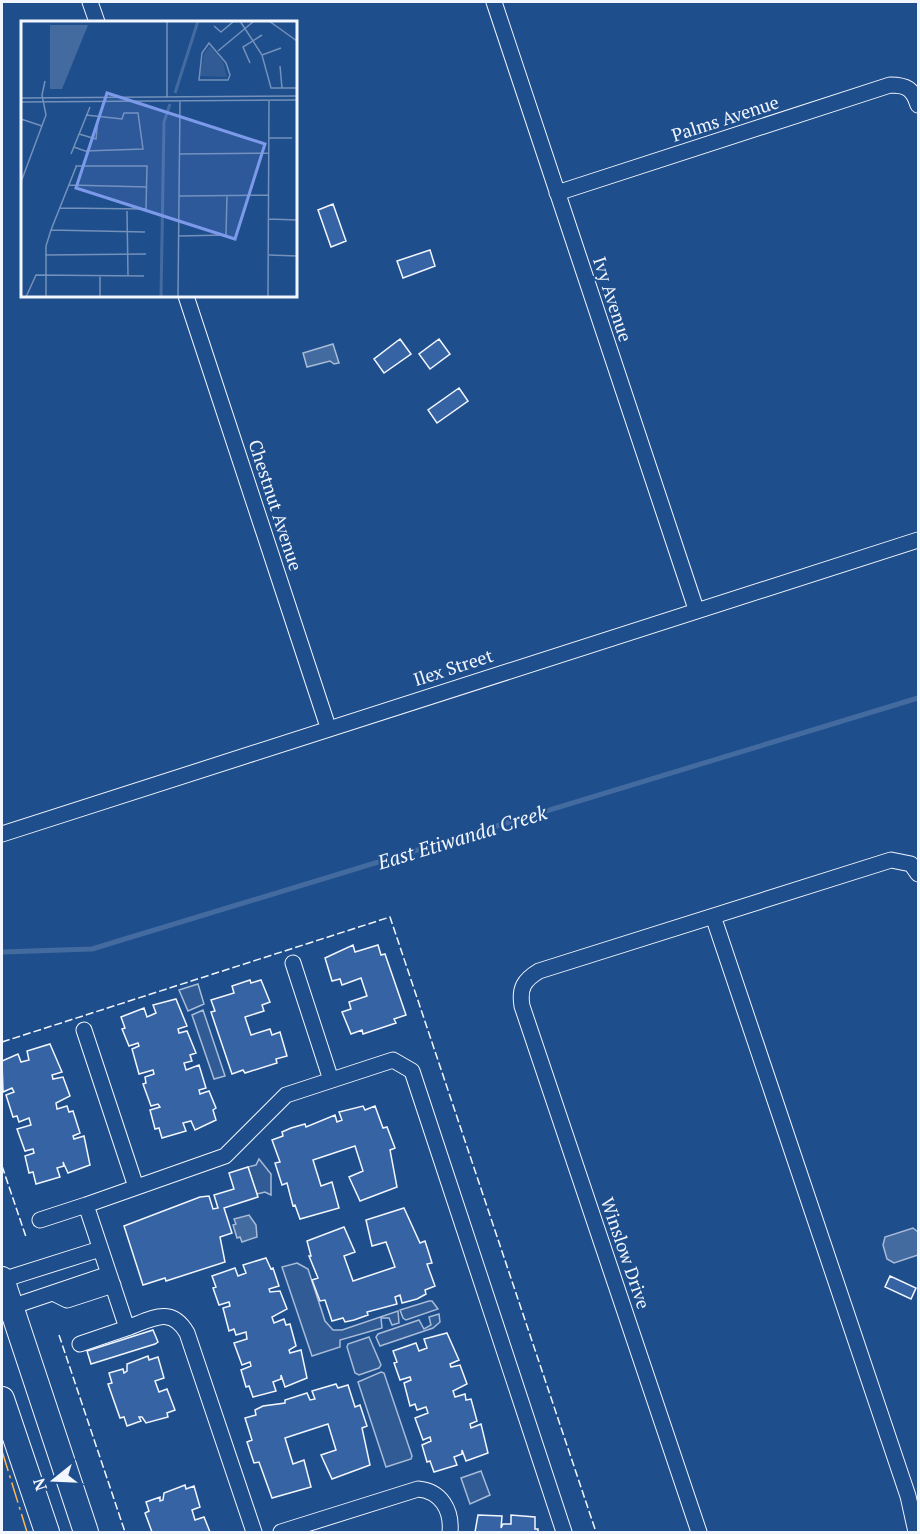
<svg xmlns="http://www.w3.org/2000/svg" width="920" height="1534" font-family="'PT Serif',serif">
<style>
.built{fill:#305b95;stroke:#a8bbd7;stroke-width:1.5}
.water{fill:#446ba0;stroke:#a8bbd7;stroke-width:1.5}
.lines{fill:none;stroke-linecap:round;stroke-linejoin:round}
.stream{stroke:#446ba0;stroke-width:5}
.building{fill:#3563a3;stroke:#f2f6ff;stroke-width:1.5}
.street-casing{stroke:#f2f6ff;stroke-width:17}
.primary-casing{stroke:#f2f6ff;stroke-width:26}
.street{stroke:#1f4e8c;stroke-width:15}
.primary{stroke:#1f4e8c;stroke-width:24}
.fence{stroke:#f2f6ff;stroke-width:1.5;stroke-dasharray:8 3;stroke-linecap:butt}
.power{stroke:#ffb74d;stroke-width:1.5;stroke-dasharray:21 4.5 3 4.5;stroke-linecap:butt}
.labels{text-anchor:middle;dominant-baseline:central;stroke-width:4.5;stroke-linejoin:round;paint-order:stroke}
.street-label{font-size:18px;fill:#f2f6ff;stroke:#1f4e8c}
.water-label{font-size:20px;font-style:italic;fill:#f2f6ff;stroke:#1f4e8c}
.inset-river{fill:none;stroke:#446ba0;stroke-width:3}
.inset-road{fill:none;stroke:#7391ba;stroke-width:1.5}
.view{fill:#7d9aea;fill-opacity:0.15;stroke:#7d9aea;stroke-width:3}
.inset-edge{fill:none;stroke:#f2f6ff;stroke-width:3}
</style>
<rect width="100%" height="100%" fill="#1f4e8c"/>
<path class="built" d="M198 984 204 1004 188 1011 179 990Z
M203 1010 225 1076 214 1079 192 1015Z
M259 1159 271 1174V1195L265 1192 257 1194 248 1167 256 1165Z
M297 1263 308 1269 325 1321 333 1330H342L398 1311 399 1323 392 1325 389 1318H381L382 1328 340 1340V1347L312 1356 282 1267Z
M429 1301H432L438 1309 406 1320 403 1318 400 1310Z
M439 1314 440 1322 433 1328 380 1346 376 1337 378 1334 419 1320 424 1329 431 1325 429 1317Z
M369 1337 381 1365 379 1368 359 1375 355 1373 347 1347 348 1344Z
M381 1372 384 1373 412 1456 411 1459 386 1467 358 1382Z
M481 1471 490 1495 470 1504 461 1478Z"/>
<path class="water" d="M333 344 339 363 334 364 330 361 307 367 303 353Z
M249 1215 256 1225 257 1237 242 1242 240 1237 237 1238 233 1225 236 1224 234 1219Z
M913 1228 918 1232V1255L894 1263 887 1259 883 1245 885 1237Z"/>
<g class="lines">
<path class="stream" d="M2 952 92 949 918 698"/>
</g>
<path class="building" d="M333 204 346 241 331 247 318 210Z
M430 250 435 266 403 278 397 261Z
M400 339 411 354 384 373 374 359Z
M439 339 450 354 430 369 419 354Z
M459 388 468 401 437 423 428 410Z
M353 945 355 952 378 945 381 955 385 954 406 1015 394 1019 396 1023 363 1034 362 1030 351 1034 342 1012 351 1009 349 1002 367 996 361 978 342 985 340 979 332 981 325 958Z
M250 980 251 983 261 980 270 1002 262 1005 264 1011 245 1017 251 1035 270 1029 272 1035 280 1032 287 1056 276 1059 277 1063 245 1073 243 1070 232 1074 211 1012 215 1011 211 1000 234 993 232 986Z
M176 999 187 1026 178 1029 179 1033 187 1031 196 1053 190 1055 192 1061 184 1063 186 1070 199 1065 206 1088 199 1090 200 1094 209 1091 216 1108 213 1110 216 1120 195 1130 191 1121 183 1123 186 1131 162 1138 159 1128 155 1129 150 1110 160 1107 158 1104 151 1106 143 1084 146 1083 145 1077 154 1074 153 1070 139 1074 132 1049 139 1046 138 1043 129 1046 122 1029 125 1028 121 1017 144 1008 147 1017 156 1013 153 1005Z
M50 1044 62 1072 52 1075 53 1079 63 1077 70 1096 56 1103 57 1109 67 1106 69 1112 73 1111 80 1133 73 1136 74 1139 84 1136 90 1165 68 1173 63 1162 64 1166 57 1168 60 1177 36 1184 33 1172 29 1173 25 1156 34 1153 33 1149 25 1151 17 1129 31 1125 29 1118 19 1122 17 1116 13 1117 6 1095 14 1092 12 1088 3 1092 2 1061 18 1054 21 1062 29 1060 27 1051Z
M363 1106 365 1110 375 1106 383 1128 387 1127 395 1148 390 1150 397 1187 360 1201 349 1177 363 1171 355 1146 313 1160 321 1186 332 1182 339 1208 300 1219 295 1205 293 1206 287 1183 282 1185 275 1163 280 1162 272 1140 283 1136 282 1132 291 1128 305 1124 306 1127 335 1115 337 1122 342 1120 339 1112Z
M248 1167 258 1197 224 1208 232 1233 220 1237 225 1262 166 1281 165 1278 143 1285 124 1226 200 1197 209 1196 213 1209 218 1208 214 1195 234 1189 229 1173Z
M404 1208 420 1243 425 1241 432 1263 427 1264 435 1286 425 1290 426 1294 417 1299 402 1303 400 1295 395 1297 397 1304 367 1312 368 1315 354 1320 345 1322 343 1318 332 1321 325 1300 320 1301 312 1280 318 1278 309 1256H311L307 1241 344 1227 355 1252 344 1256 353 1281 395 1267 386 1242 372 1246 366 1220Z
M266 1258 271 1269 273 1268 279 1286 269 1289 270 1292 280 1291 287 1309 272 1317 274 1323 284 1319 286 1325 290 1324 296 1346 289 1350 290 1353 301 1350 307 1378 285 1387 281 1375V1379L273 1382 276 1391 253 1397 249 1386 246 1387 241 1370 251 1366 250 1362 242 1365 234 1343 247 1339 246 1332 236 1335 234 1329 229 1331 223 1308 230 1306 229 1302 219 1305 213 1288 216 1287 212 1276 235 1268 238 1276 246 1273 243 1265Z
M890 1276 916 1288 911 1299 885 1287Z
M153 1330 158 1342 155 1344 91 1364 87 1351Z
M447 1333 459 1360 450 1364 451 1367 460 1365 467 1384 453 1391 455 1397 465 1394 466 1400 471 1399 477 1421 470 1424 471 1428 481 1424 488 1453 466 1461 462 1450V1454L454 1457 457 1465 434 1472 430 1461 427 1462 422 1445 431 1441 430 1437 423 1440 415 1418 428 1413 426 1407 417 1410 415 1404 410 1406 404 1383 411 1380 410 1377 400 1380 394 1363 397 1362 393 1351 416 1343 419 1351 427 1348 424 1339Z
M148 1356 149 1360 158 1357 164 1378 155 1381 159 1392 167 1389 175 1410 167 1413 168 1417 146 1423 142 1417H139L141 1421 127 1426 124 1417 120 1418 108 1384 112 1383 109 1373 123 1369 124 1373 127 1371V1364Z
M336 1384 338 1388 348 1385 355 1407 360 1405 367 1426 362 1428 370 1465 332 1479 321 1455 336 1450 328 1424 285 1438 293 1464 304 1460 311 1487 272 1498 259 1462 254 1463 247 1442 252 1440 245 1418 256 1415 255 1410 263 1406 285 1403V1400L307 1393 310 1400 315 1399 312 1391Z
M185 1485 186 1489 194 1486 200 1507 192 1510 195 1520 204 1517 210 1532H152L145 1513 149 1511 146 1502 160 1497V1501L163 1500 164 1493Z
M478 1515 502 1516 501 1528 503 1524H511V1515L535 1517V1529H538V1532H475Z"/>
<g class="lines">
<g class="street-casing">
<path id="street" d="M90 2 97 22
M494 2 696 609
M557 193 890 85C907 85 913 89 918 105
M186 296 328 727
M2 834 918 540
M713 916 908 1496 916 1532
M293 963 331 1080
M84 1030 136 1187
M40 1220 86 1205
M2 1280 100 1249
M53 1293 67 1300 113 1285
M11 1307 109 1274
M80 1344 127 1328
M254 1532 187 1333C171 1305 152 1319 127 1328L86 1205 225 1156 286 1095 393 1060 412 1071 564 1532
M281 1532 418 1489C441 1491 452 1510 450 1532
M699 1532 522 1006C519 988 524 980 539 971L891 860 911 864 918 874"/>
</g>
<g class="primary-casing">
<path id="primary" d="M2 1279 86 1532
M2 1399 47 1532"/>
</g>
<use href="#street" class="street"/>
<use href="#primary" class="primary"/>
<path class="fence" d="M2 1042 390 917 596 1532
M2 1166 26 1237
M59 1335 125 1532"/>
<path class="power" d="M2 1451 27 1532"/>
</g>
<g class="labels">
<g class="street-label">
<text transform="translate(725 118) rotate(-18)">Palms Avenue</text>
<text transform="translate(613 299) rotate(72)">Ivy Avenue</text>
<text transform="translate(276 505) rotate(72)">Chestnut Avenue</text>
<text transform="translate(453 667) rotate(-18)">Ilex Street</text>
<text transform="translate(626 1253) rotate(71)">Winslow Drive</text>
</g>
<g class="water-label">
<text transform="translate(462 837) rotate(-17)">East Etiwanda Creek</text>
</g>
</g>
<g transform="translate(21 21)">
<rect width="276" height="276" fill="#1f4e8c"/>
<path d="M189 25 202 41 206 56 179 55 183 33Z" fill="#305b95"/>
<path d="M29 4H67L41 68H29Z" fill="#446ba0"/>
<path class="inset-river" d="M154 72 177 0M140 276 143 101 149 83"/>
<path class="inset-road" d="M219 0 241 34 250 67H276M248 0 276 20M193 5 200 11 213 0M188 22 205 42 209 54 207 59H178L181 32ZM197 30 233 0M241 34 260 27M229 42 222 26 241 14M259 45 261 67M0 77 276 75M146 77V0M0 81 276 79M0 98 21 105M58 113 75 118 77 98M248 117H271M53 126 64 130 122 128 117 92H103L101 98 65 94M50 133 69 86M158 133 248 132M0 161 25 94 21 74 24 60M48 164 126 166M158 175 248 174M106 190 107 254M248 198 276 199M30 209 124 211M158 215 205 214 206 174M24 234 125 233M248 234 276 235M79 254V276M5 276 15 254 123 255M25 276V225L30 209 55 146V145H126L125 188 39 187M45 276H113M157 276 159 80M247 276 248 79"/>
<path class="view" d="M86 72 244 123 214 218 55 167Z"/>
<rect width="276" height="276" class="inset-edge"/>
</g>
<rect width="920" height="1534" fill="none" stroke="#f2f6ff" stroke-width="6"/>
<g transform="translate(54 1480) rotate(252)" stroke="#1f4e8c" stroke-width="4.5" paint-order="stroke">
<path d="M0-4.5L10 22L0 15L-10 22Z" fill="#f2f6ff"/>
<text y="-9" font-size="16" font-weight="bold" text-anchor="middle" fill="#f2f6ff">N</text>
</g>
</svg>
